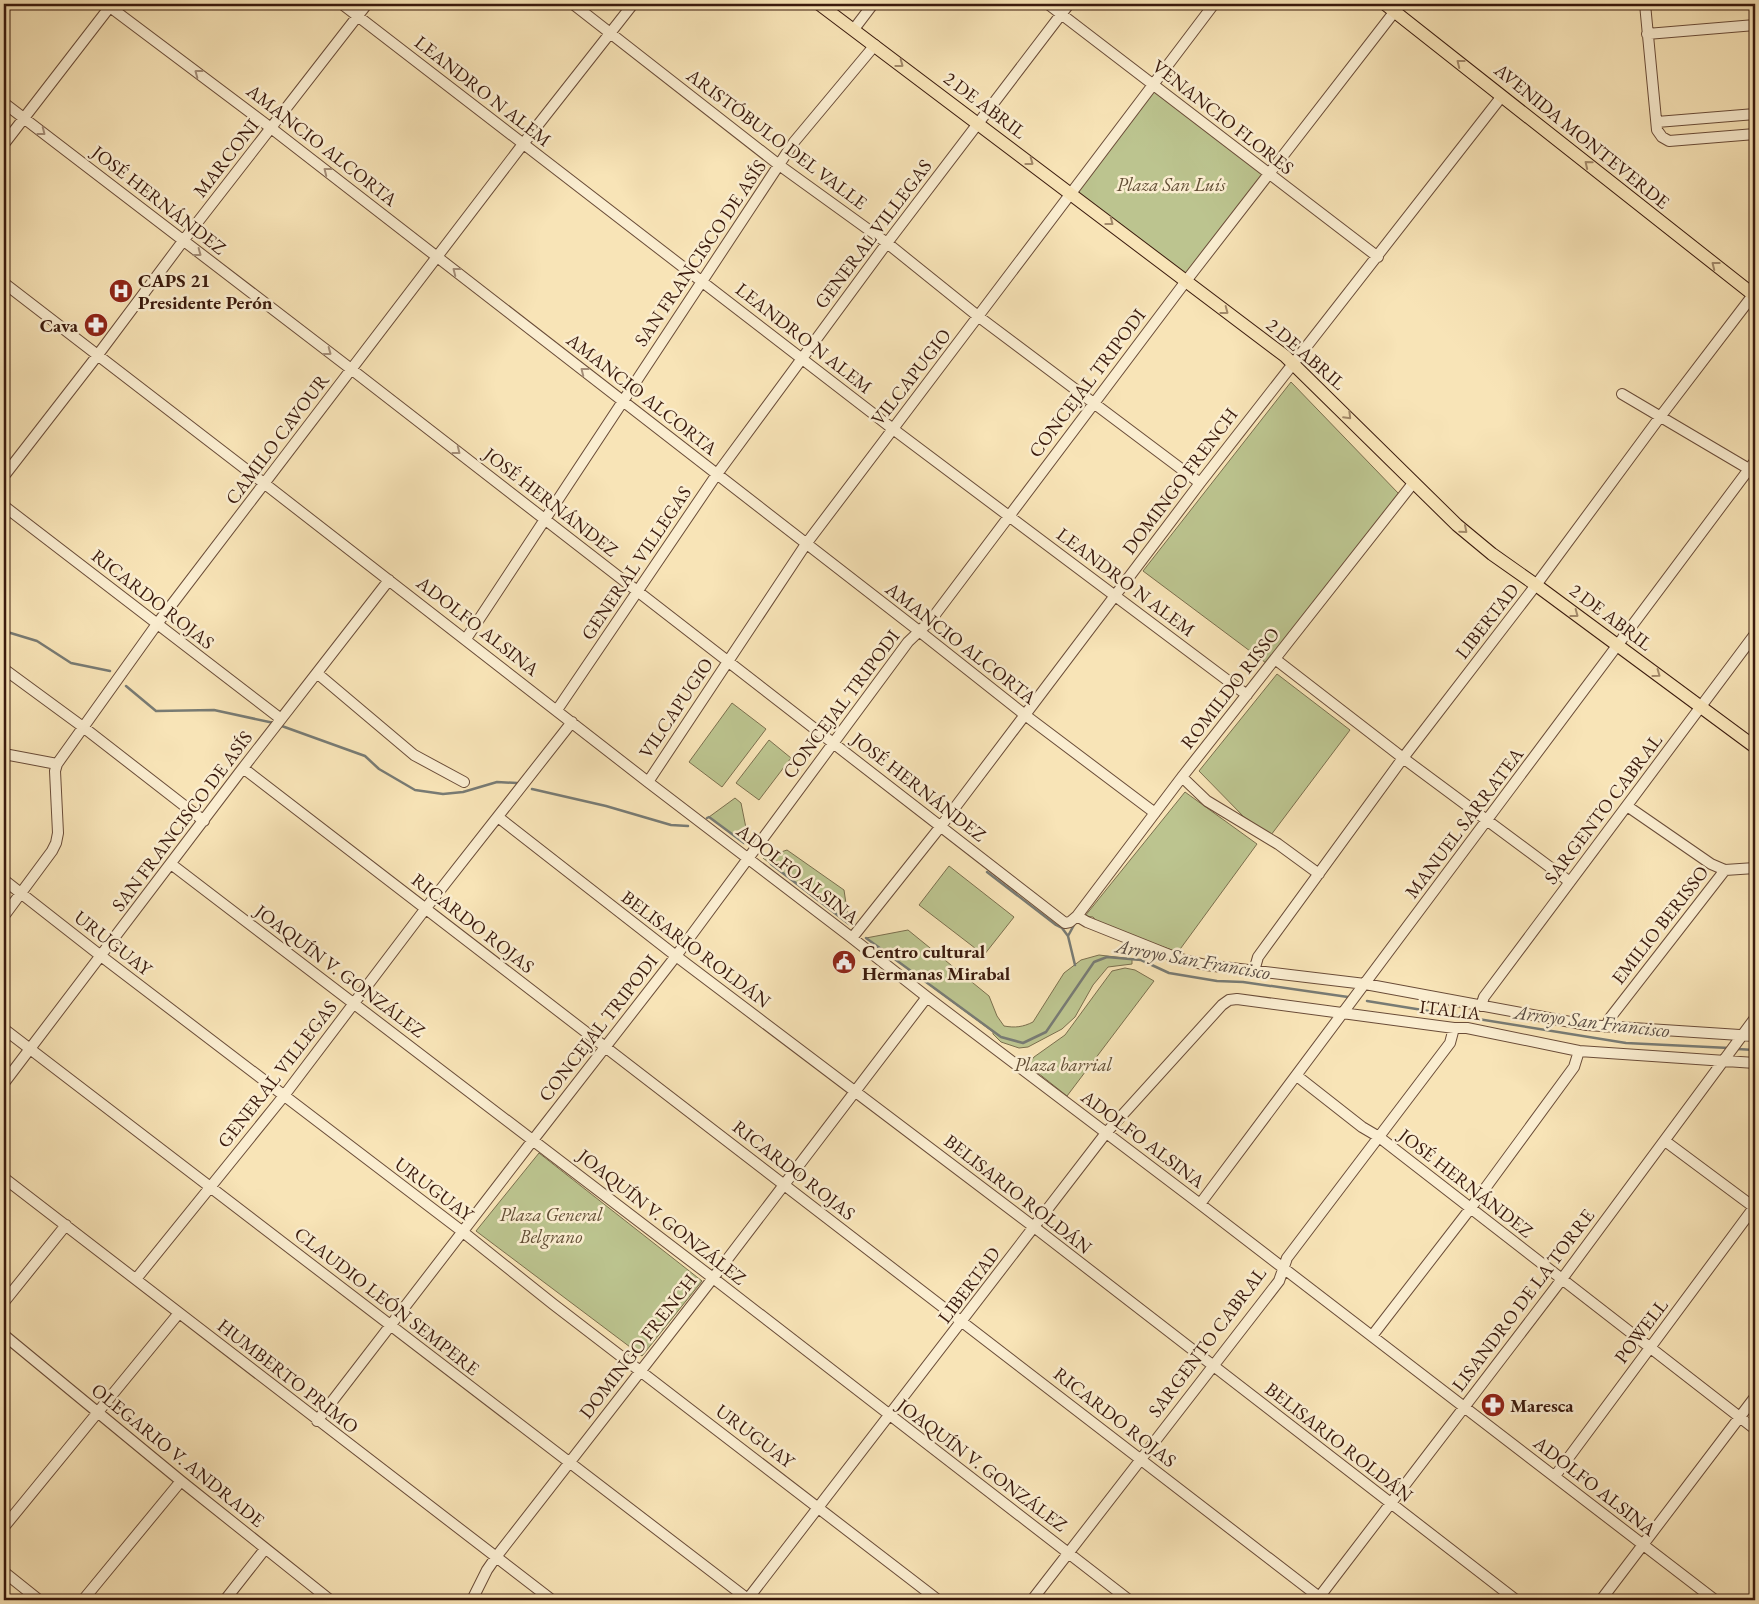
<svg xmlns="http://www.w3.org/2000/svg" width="1759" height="1604" font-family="'EB Garamond',serif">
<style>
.green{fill:#bcc48f;stroke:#7b6f4e}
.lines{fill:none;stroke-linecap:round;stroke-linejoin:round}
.stream{stroke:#787b74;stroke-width:2.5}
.minor-casing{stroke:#6a4c38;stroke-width:12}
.major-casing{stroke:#3a1a0d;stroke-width:14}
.minor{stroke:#faedd0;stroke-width:10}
.major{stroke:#f8e4b7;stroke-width:12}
.oneway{stroke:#a2896a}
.oneway2{stroke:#a48e78}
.labels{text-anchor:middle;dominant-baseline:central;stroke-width:5;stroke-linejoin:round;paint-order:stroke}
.street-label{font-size:19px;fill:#3a1a0d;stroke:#faedd0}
.park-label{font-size:19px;font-style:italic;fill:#614d34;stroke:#faedd0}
.poi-label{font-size:19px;font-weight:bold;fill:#3a1a0d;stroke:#faedd0;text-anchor:start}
.water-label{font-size:20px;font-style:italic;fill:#594b41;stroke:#faedd0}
</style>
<rect width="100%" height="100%" fill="#f8e4b7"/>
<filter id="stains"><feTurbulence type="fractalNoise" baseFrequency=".004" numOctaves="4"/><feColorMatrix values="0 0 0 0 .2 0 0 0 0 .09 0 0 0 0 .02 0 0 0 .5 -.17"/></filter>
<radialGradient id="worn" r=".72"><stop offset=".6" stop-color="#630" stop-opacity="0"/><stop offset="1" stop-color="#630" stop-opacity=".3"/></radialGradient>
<path class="green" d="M1153 85 1269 174 1186 281 1071 193Z
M1291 382 1399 494 1266 663 1143 571Z
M1277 674 1350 730 1271 835 1244 817 1199 771Z
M732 703 766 729 722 787 689 762Z
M769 740 791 758 759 800 736 783Z
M1185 792 1257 844 1178 952 1101 926 1093 917 1085 916Z
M735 798 741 803 748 838 744 843 709 817Z
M787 850 844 890 849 924 763 858Z
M949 866 1014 917 984 955 919 905Z
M908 930 989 996 997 1016 1004 1026C1015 1028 1023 1027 1033 1022L1064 973 1081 960 1099 955 1132 959V964L1108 967 1093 985 1075 1017 1062 1029 1028 1047 1019 1048 1001 1042 993 1034V1032L866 938Z
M1125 968 1135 970 1154 981 1067 1096 1028 1065 1034 1057 1065 1035 1112 971Z
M539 1153 702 1281 642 1356 476 1231Z"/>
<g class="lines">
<path class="stream" d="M4 631 37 641 71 663 110 671
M126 686 156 711 214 710 274 723
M279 725 365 756 379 769 415 790 443 794 463 792 497 782 517 783
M532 789 606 806 671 825 688 826
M707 818 709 817 744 843
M771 864 849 924
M987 872 1056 925 1062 928 1068 936
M1074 925 1068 936 1075 965
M866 938 1001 1037 1023 1043 1046 1032 1094 962 1107 957 1141 960 1169 973 1217 981 1243 982 1348 997
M1367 1001 1626 1043 1729 1048
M1737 1049 1755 1050"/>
<g class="minor-casing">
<path id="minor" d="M106 4 271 128 919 631 1025 715 1155 813
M342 4 893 429 1247 695
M573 4 779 165 887 243 979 317 1200 483
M1048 4 1378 257
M1645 4 1657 130 1662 137 1669 141 1755 134
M854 29 873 4
M1647 34 1755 25
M4 103 351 369 1065 923 1070 922 1077 916 1182 777 1414 482
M1657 122 1755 114
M4 144 112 4
M4 283 265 484 648 782 852 938 927 997 1200 1204 1715 1600
M1622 394 1754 472
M4 476 97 356 183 241 367 4
M4 506 281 719
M466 639 794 142 875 45
M1275 659 1403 758 1570 882
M4 669 83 727 204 821
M318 674 414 755 464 782
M557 710 717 474 887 243 1069 4
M4 754 57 764
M243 768 1323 1600
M1182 777 1207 801 1278 844 1319 874
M648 782 806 544 1214 4
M1627 806 1711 864 1725 870 1755 868
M498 817 676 956 1034 1227 1516 1600
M171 864 713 1278 1129 1600
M4 880 101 956 463 1232 553 1304 938 1600
M4 916 52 851 56 843 58 833 55 771 57 764 157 624 523 144 633 4
M1077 916 1087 922 1177 958 1206 965 1365 984 1587 1025 1755 1036
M852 938 941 826 1200 483 1502 96
M1254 971 1258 957 1403 758 1536 585 1660 417 1753 295
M1481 1006 1484 997 1755 634
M1606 1027 1610 1018 1725 870
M4 1029 749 1600
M1297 1076 1362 1127 1379 1137 1755 1429
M4 1083 243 768 389 580
M1665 1141 1755 1208
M4 1178 552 1600
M1200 1204 1755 461
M136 1279 283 1097 426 908 572 722
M4 1302 66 1225
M4 1335 181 1481 330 1600
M1372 1336 1470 1209 1574 1067 1579 1051
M317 1421 533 1140 676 956 908 642 931 620 1186 281 1395 11
M1555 1476 1755 1206
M4 1527 179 1313
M4 1572 39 1600
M83 1600 181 1481
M225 1600 265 1549
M472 1600 487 1570 496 1557 713 1278 927 997
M747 1600 1106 1133 1222 1005 1229 1000 1237 999 1454 1028H1467L1579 1051 1755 1063
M1032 1600 1279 1281 1287 1258 1450 1043 1454 1028
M1317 1600 1562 1279 1755 1018
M1601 1600 1755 1397
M1754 1600 1755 1598"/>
</g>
<g class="major-casing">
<path id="major" d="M819 4 1285 356 1457 525 1492 554 1536 585 1755 747
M1385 4 1755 296"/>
</g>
<use href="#minor" class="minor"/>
<use href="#major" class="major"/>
</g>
<defs><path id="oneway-chevron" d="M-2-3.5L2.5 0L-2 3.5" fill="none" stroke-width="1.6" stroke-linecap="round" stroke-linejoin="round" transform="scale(1.25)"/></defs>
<g class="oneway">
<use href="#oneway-chevron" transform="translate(1460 63) rotate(-142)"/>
<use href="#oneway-chevron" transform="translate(900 64) rotate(37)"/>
<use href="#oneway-chevron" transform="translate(1030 162) rotate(37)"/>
<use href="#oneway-chevron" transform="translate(1588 164) rotate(-141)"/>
<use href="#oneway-chevron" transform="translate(1110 222) rotate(38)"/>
<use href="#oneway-chevron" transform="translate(1715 265) rotate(-142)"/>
<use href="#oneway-chevron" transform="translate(1225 311) rotate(37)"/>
<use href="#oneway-chevron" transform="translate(1348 416) rotate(45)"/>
<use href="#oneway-chevron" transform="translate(1464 530) rotate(41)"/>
<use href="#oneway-chevron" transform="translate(1575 614) rotate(37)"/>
<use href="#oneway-chevron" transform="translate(1657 674) rotate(36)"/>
</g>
<g class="oneway2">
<use href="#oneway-chevron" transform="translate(198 73) rotate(-143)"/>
<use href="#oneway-chevron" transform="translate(42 132) rotate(38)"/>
<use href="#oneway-chevron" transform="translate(327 171) rotate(-142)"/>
<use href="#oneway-chevron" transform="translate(198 253) rotate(37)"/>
<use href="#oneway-chevron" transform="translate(456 271) rotate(-142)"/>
<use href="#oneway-chevron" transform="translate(328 352) rotate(37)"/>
<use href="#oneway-chevron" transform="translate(584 371) rotate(-142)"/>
<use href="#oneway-chevron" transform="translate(457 451) rotate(38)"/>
</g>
<defs>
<g id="hospital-disc" transform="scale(1.25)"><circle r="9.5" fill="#8f2418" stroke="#faedd0"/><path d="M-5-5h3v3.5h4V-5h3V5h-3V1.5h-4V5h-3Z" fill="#fff"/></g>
<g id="pharmacy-disc" transform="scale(1.25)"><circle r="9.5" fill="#8f2418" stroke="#faedd0"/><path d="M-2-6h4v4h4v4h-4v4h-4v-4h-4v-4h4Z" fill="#fff"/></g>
<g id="civic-disc" transform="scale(1.25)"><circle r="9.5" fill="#8f2418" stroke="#faedd0"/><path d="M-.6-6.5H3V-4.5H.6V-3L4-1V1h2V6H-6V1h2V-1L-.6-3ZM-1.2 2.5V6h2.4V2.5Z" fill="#fff"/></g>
</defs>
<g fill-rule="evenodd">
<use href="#hospital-disc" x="121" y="291"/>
<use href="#pharmacy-disc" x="96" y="325"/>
<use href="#civic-disc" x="844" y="962"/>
<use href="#pharmacy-disc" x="1493" y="1405"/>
</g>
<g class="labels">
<g class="street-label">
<text transform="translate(483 91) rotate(38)">LEANDRO N ALEM</text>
<text transform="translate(985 105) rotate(37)">2 DE ABRIL</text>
<text transform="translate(1223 117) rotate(38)">VENANCIO FLORES</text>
<text transform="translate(1582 136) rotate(39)">AVENIDA MONTEVERDE</text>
<text transform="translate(777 139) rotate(37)">ARISTÓBULO DEL VALLE</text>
<text transform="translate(322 145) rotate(38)">AMANCIO ALCORTA</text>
<text transform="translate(226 158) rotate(-52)">MARCONI</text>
<text transform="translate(159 200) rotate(38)">JOSÉ HERNÁNDEZ</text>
<text transform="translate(873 234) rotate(-53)">GENERAL VILLEGAS</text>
<text transform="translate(700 253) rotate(-56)">SAN FRANCISCO DE ASÍS</text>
<text transform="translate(804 338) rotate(38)">LEANDRO N ALEM</text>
<text transform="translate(1306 354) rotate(41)">2 DE ABRIL</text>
<text transform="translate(911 377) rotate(-52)">VILCAPUGIO</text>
<text transform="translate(1087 383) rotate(-53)">CONCEJAL TRIPODI</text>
<text transform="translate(642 394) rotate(38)">AMANCIO ALCORTA</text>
<text transform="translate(277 439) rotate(-53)">CAMILO CAVOUR</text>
<text transform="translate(1180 481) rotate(-53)">DOMINGO FRENCH</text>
<text transform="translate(551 502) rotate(38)">JOSÉ HERNÁNDEZ</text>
<text transform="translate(636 563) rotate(-56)">GENERAL VILLEGAS</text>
<text transform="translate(1126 582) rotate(37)">LEANDRO N ALEM</text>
<text transform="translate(153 599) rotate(38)">RICARDO ROJAS</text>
<text transform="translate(1611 617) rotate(37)">2 DE ABRIL</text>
<text transform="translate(1487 621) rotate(-52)">LIBERTAD</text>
<text transform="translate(478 626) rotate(38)">ADOLFO ALSINA</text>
<text transform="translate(961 643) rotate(38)">AMANCIO ALCORTA</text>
<text transform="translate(1230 688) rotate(-52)">ROMILDO RISSO</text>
<text transform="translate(841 704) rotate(-53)">CONCEJAL TRIPODI</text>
<text transform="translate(676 708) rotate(-56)">VILCAPUGIO</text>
<text transform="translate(919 787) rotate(38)">JOSÉ HERNÁNDEZ</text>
<text transform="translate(1603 809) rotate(-53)">SARGENTO CABRAL</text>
<text transform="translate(182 821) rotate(-53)">SAN FRANCISCO DE ASÍS</text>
<text transform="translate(1464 823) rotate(-53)">MANUEL SARRATEA</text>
<text transform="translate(798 874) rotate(38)">ADOLFO ALSINA</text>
<text transform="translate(473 923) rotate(38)">RICARDO ROJAS</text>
<text transform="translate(1660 925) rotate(-52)">EMILIO BERISSO</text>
<text transform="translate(113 943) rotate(38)">URUGUAY</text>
<text transform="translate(696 949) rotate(37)">BELISARIO ROLDÁN</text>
<text transform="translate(340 971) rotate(37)">JOAQUÍN V. GONZÁLEZ</text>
<text transform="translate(1450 1010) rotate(7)">ITALIA</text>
<text transform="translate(598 1028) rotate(-52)">CONCEJAL TRIPODI</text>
<text transform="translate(277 1074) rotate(-52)">GENERAL VILLEGAS</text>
<text transform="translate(1143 1139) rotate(37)">ADOLFO ALSINA</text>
<text transform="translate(794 1170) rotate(38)">RICARDO ROJAS</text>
<text transform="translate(1466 1183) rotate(38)">JOSÉ HERNÁNDEZ</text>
<text transform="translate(434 1189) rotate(37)">URUGUAY</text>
<text transform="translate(1018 1194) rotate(38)">BELISARIO ROLDÁN</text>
<text transform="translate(662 1217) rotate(38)">JOAQUÍN V. GONZÁLEZ</text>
<text transform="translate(969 1285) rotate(-53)">LIBERTAD</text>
<text transform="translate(1523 1300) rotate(-53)">LISANDRO DE LA TORRE</text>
<text transform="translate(387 1301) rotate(38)">CLAUDIO LEÓN SEMPERE</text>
<text transform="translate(1641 1331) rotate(-53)">POWELL</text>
<text transform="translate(1207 1342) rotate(-53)">SARGENTO CABRAL</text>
<text transform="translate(638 1346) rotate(-52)">DOMINGO FRENCH</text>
<text transform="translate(288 1376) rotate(38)">HUMBERTO PRIMO</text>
<text transform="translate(1115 1417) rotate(38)">RICARDO ROJAS</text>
<text transform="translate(755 1436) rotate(37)">URUGUAY</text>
<text transform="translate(1339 1442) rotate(38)">BELISARIO ROLDÁN</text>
<text transform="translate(178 1455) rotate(39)">OLEGARIO V. ANDRADE</text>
<text transform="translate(982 1465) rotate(37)">JOAQUÍN V. GONZÁLEZ</text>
<text transform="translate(1595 1486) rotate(38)">ADOLFO ALSINA</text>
</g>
<g class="park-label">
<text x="1171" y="184">Plaza San Luís</text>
<text x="1063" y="1064">Plaza barrial</text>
<text x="551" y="1214">Plaza General<tspan x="551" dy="22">Belgrano</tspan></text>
</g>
<g class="poi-label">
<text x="138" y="280">CAPS 21<tspan x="138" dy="22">Presidente Perón</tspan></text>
<text x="78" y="325" text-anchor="end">Cava</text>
<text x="862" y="951">Centro cultural<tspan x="862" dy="22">Hermanas Mirabal</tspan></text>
<text x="1510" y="1405">Maresca</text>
</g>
<g class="water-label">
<text transform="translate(1193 959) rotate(10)">Arroyo San Francisco</text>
<text transform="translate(1592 1021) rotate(7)">Arroyo San Francisco</text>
</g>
</g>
<rect width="1759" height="1604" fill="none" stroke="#f8e4b7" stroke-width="20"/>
<rect x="5" y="5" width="1749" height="1594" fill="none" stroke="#3a1a0d" stroke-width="2.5"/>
<rect x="10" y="10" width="1739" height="1584" fill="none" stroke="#3a1a0d"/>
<rect width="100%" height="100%" filter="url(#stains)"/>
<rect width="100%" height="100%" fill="url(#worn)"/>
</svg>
